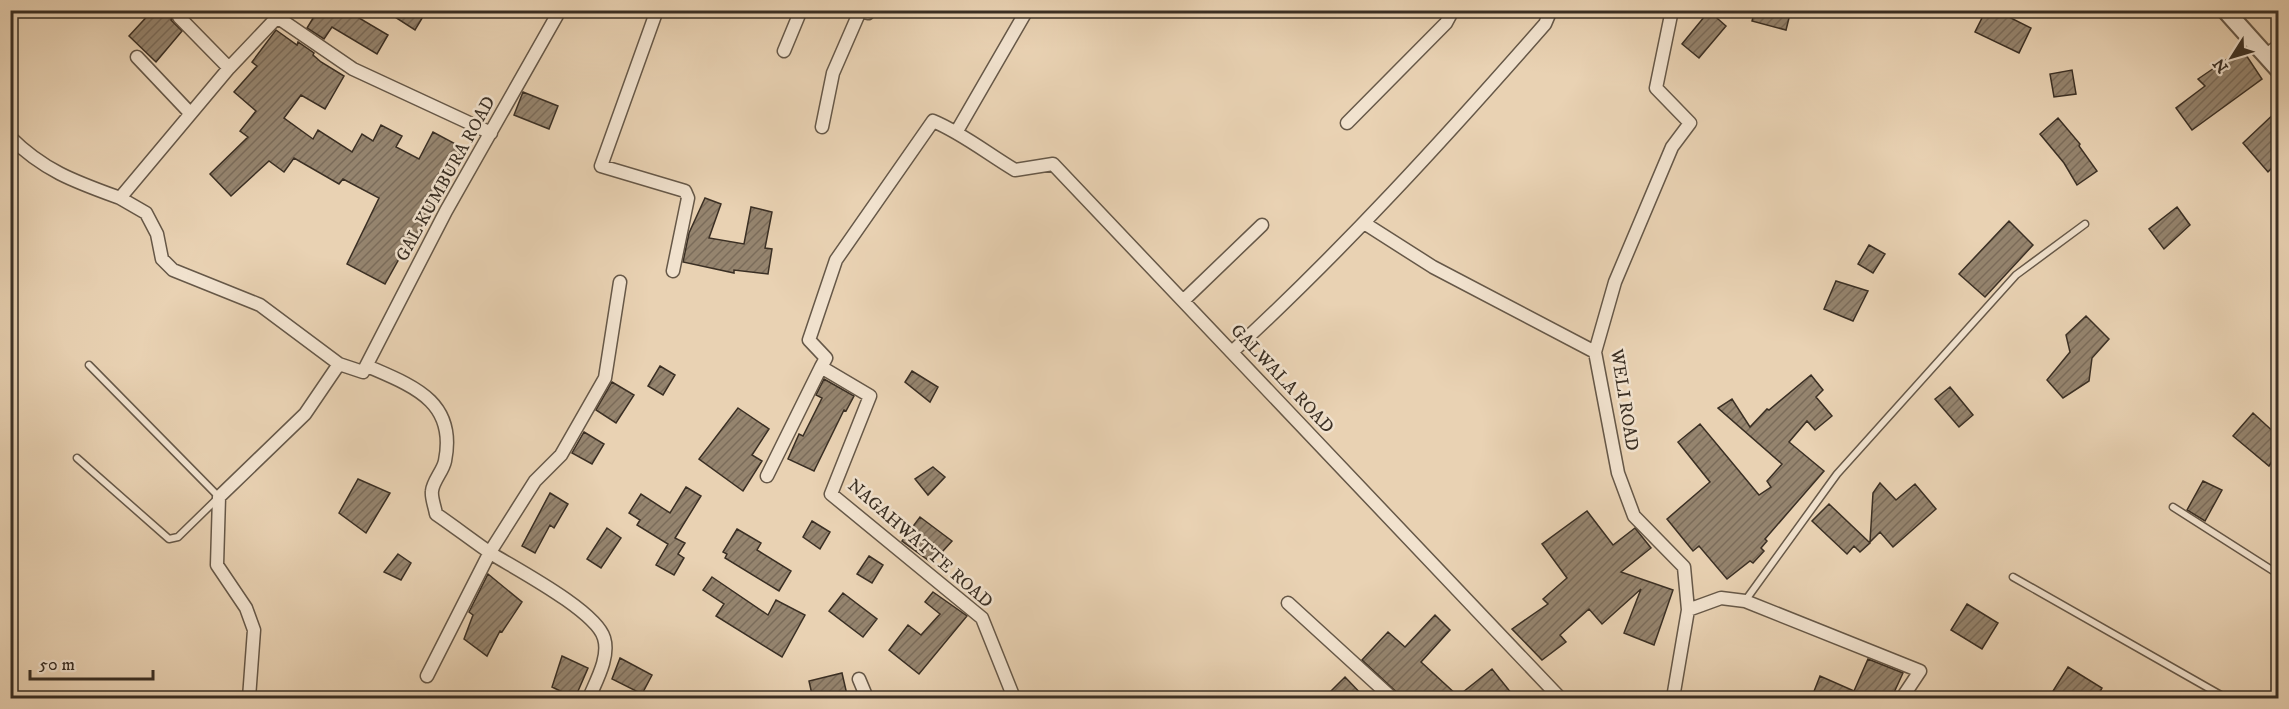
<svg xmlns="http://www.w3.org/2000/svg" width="2289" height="709" font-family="'IM FELL DW Pica',serif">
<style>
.building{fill:url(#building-hatch);stroke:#3a2f24;stroke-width:1.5}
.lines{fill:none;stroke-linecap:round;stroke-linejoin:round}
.service-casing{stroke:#665848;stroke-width:9}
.minor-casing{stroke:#665848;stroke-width:15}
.tertiary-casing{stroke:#665848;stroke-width:20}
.service{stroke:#f1e2ce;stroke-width:6}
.minor{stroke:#f1e2ce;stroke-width:12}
.tertiary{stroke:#f1e2ce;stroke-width:16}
.labels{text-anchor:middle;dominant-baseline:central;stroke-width:5;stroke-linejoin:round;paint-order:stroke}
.street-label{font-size:18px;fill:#3a2f24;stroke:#f1e2ce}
</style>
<defs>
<pattern id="building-hatch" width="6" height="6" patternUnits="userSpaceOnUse" patternTransform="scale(1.5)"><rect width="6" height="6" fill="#95846e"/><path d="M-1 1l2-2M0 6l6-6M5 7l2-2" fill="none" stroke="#7b6c5a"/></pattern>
</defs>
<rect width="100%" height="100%" fill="#e9d2b3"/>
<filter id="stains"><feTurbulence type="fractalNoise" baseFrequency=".00333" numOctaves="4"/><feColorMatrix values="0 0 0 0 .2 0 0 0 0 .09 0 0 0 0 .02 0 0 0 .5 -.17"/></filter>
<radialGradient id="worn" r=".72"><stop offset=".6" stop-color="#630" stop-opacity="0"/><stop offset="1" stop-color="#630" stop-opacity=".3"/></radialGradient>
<path class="building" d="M153 10H174L171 20 182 31 156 62 129 36Z
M318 10H363L359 18 388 35 377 54 332 27 324 39 307 28Z
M384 10H427L415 30Z
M1755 10H1791L1786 30 1752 21Z
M1986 10H1995L2031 28 2019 53 1975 32Z
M1709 11 1726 26 1699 58 1682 44Z
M276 30 297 45 298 42 314 53 313 55 321 62 344 76 325 109 301 95 284 118 313 139 318 130 352 152 362 134 373 141 381 125 402 136 396 147 419 159 433 132 463 148 408 252 404 250 385 284 347 264 379 198 343 179 339 184 294 158 284 172 269 161 231 196 210 174 248 137 240 131 256 111 234 92 257 66 252 62Z
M2242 49 2262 79 2192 130 2176 108 2205 86 2198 79Z
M2072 70 2076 94 2054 97 2050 74Z
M523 92 558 106 549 129 514 115Z
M2278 110V162L2268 172 2243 143Z
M2058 118 2080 144 2079 146 2097 171 2077 185 2064 163 2040 134Z
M705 198 721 204 709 238 744 244 751 207 772 212 765 248 772 249 768 274 734 270V273L683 262 689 233Z
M2177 207 2190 225 2164 249 2149 229Z
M2009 221 2033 245 1985 297 1959 274Z
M1869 245 1885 254 1873 273 1858 264Z
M1836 281 1868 291 1853 321 1824 309Z
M2086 316 2109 339 2092 358 2089 381 2063 398 2047 380 2070 352 2066 335Z
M660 366 675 375 663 395 648 386Z
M912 371 938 387 930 402 905 382Z
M1811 375 1823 390 1816 397 1832 416 1815 430 1807 421 1789 442 1824 471 1765 539 1767 541 1761 548 1764 551 1753 563 1750 561 1727 579 1699 546 1693 551 1667 519 1710 482 1678 442 1700 424 1759 495 1771 487 1767 481 1782 464 1718 408 1732 399 1750 427 1767 409 1769 410Z
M824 379 854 396 846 411 844 410 814 471 788 459 799 434 803 436 822 398 816 395Z
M612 382 634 395 616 423 596 410Z
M1950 387 1973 415 1959 427 1935 399Z
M738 408 769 429 752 455 762 461 743 491 699 459Z
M2253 413 2278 436V451L2269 466 2233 436Z
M584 432 604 444 592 464 572 453Z
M933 467 945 477 928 495 915 479Z
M358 479 390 493 366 533 339 513Z
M2203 481 2222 490 2205 521 2187 510Z
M1880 483 1896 500 1915 484 1936 509 1893 547 1880 532 1870 542 1873 493Z
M686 487 701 496 675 538 685 543 678 554 684 558 674 575 656 565 668 544 637 525 640 520 629 513 641 494 670 513Z
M550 493 568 504 554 528 550 525 535 553 522 546Z
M1829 504 1870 543 1860 552 1854 546 1847 554 1812 521Z
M1587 511 1613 545 1635 528 1651 548 1621 572 1673 590 1654 645 1624 633 1641 589 1602 624 1589 609 1560 635 1566 642 1542 660 1512 629 1548 604 1543 599 1567 578 1542 544Z
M920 517 952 541 932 563 902 541Z
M812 521 830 532 820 549 803 537Z
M607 528 621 538 601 568 587 559Z
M737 529 761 543 757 550 791 571 779 591 725 558 727 554 723 552Z
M398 554 411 563 401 580 384 572Z
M869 556 883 565 872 583 857 574Z
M488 574 522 602 502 632 500 631 487 656 464 639 473 615 469 612Z
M712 577 768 615 776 600 805 615 782 657 716 616 724 604 703 590Z
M933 592 967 616 919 674 889 650 908 625 921 635 940 614 925 602Z
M843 593 877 619 863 637 829 611Z
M1967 604 1998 623 1982 649 1951 630Z
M1435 615 1450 630 1421 662 1458 696 1492 669 1516 699H1404L1362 660 1388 632 1405 647Z
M562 656 588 668 575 698 552 687Z
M620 658 652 675 642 694 612 679Z
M1868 659 1903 673 1891 699H1811L1820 676 1854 691Z
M2068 667 2102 688 2096 699H2048Z
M842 673 848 699H813L809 681Z
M1345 677 1366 699H1323Z"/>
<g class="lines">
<g class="service-casing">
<path id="service" d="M77 458 169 539 178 537 219 497 89 365
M2173 507 2278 574
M2013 577 2226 698
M1745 601 1837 474 2016 275 2085 224"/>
</g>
<g class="minor-casing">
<path id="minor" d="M284 10 229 68 120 198 146 213 157 234 162 259 173 270 260 305 339 364 363 372 446 211 560 10
M657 10 601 166 685 191 688 198 673 271
M1672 10 1656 88 1690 123 1672 147 1615 282 1595 352 1618 473 1634 516 1684 567 1688 610 1673 698
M179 17 229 68
M277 17 353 69 491 133
M784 51 801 10
M2267 55 2278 46
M137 57 190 113
M1347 123 1446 23 1453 10
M822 127 833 73 860 11 868 13 870 10
M957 131 1027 10
M10 137C44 171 76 182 120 198
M1364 223 1433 267 1595 352
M1184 300 1262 225
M1232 352C1344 249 1445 138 1545 24L1551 10
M367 366C413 386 457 401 445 461 443 471 433 481 432 491 431 498 435 507 436 514 455 527 473 541 492 554 518 570 596 611 604 638 610 657 596 681 589 698
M767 476 821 367
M1288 603 1392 698
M1688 610 1721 598 1745 601 1920 671 1902 698
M427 676 490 552 535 481 561 455 605 378 620 282
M859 679 867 698
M249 698 254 630 246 608 217 565 219 497 305 414 339 364
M1014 698 982 618 831 494 870 396 821 367 826 358 809 340 836 260 933 121C962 133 988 154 1015 170L1053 164 1560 698"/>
</g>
<g class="tertiary-casing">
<path id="tertiary" d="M2225 10 2278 69"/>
</g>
<use href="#service" class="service"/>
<use href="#minor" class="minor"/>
<use href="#tertiary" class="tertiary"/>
</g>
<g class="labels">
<g class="street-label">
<text transform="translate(446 179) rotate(-61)">GAL KUMBURA ROAD</text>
<text transform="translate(1282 379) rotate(47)">GALWALA ROAD</text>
<text transform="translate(1624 400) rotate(81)">WELI ROAD</text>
<text transform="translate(920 544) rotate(41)">NAGAHWATTE ROAD</text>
</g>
</g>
<rect width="2289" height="709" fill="none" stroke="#e9d2b3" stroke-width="36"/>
<rect x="12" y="12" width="2265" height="685" fill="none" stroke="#3a2f24" stroke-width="3"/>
<rect x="18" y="18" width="2253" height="673" fill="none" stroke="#3a2f24" stroke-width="1.5"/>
<g transform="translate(2232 57) rotate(233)" stroke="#f1e2ce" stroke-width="4.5" paint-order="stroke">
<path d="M0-4.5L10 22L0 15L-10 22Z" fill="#3a2f24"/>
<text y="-9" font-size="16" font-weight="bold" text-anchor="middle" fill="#3a2f24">N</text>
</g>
<path d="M30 670v9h123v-9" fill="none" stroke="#3a2f24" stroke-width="3"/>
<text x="39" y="670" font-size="18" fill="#3a2f24" stroke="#f1e2ce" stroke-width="4.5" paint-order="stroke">50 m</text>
<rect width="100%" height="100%" filter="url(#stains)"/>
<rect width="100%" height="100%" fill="url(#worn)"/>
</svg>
